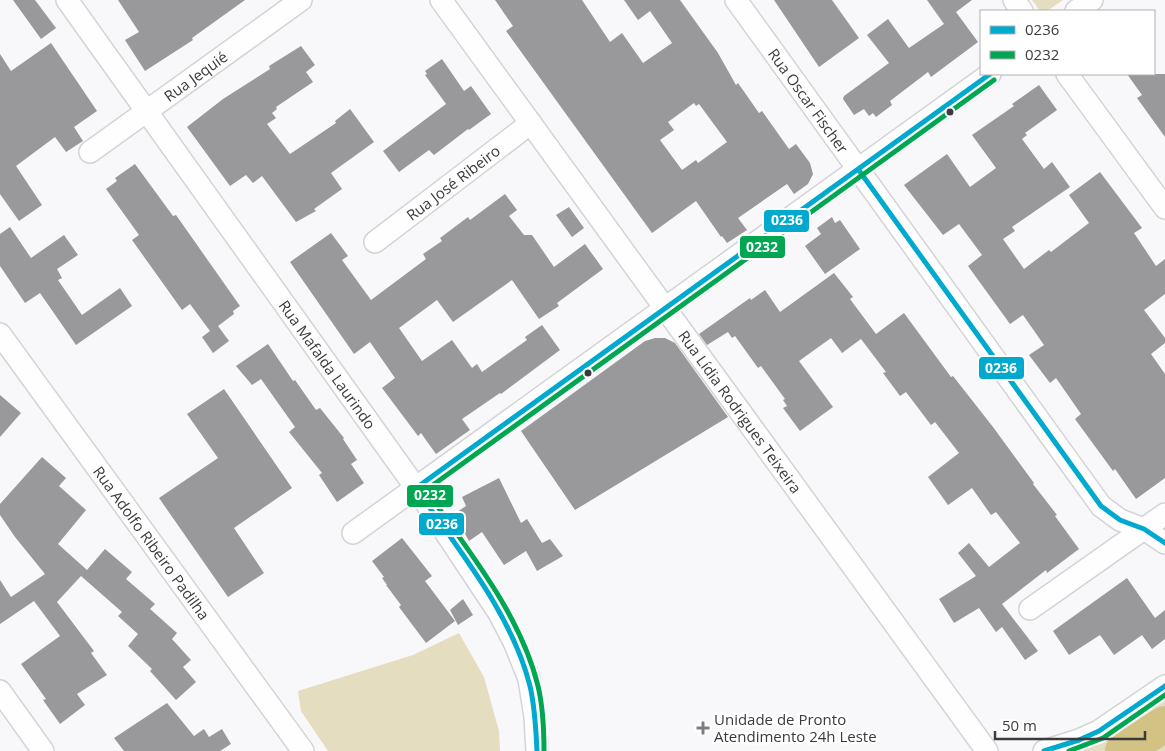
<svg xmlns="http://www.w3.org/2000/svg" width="1165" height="751" font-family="'Open Sans',sans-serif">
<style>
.green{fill:#e5ddbf}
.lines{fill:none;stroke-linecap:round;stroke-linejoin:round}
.river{stroke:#d2c283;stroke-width:36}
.building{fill:#99989a;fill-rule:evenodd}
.street-casing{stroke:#d4d3d5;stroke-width:24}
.street{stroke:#fefefe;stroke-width:21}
.bus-1-casing{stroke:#fff;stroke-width:9}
.bus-2-casing{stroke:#fff;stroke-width:9}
.bus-1{stroke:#00a9ce;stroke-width:5}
.bus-2{stroke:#00a651;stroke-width:5}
.bus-dot{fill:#3c3b3c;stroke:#fff;stroke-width:2}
.poi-dot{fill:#7e7d7e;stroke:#fff;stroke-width:2}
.labels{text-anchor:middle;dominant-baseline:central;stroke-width:5;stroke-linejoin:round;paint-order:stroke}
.street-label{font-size:15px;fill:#3c3b3c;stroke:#fff}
.poi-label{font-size:15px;fill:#3c3b3c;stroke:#fff;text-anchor:start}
.line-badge{stroke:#fff;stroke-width:2}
.badge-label{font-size:14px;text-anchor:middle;font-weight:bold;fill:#fff}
</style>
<rect width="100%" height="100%" fill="#f8f7f9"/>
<path class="green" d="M1032 0H1063L1047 11H1040Z
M459 633 484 677 499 731 500 751H328L301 711 298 691 413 655Z
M1165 694V751H1083L1084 750Z"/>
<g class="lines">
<path class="river" d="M1123 751 1165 724"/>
</g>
<path class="building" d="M13 0H35L56 28 41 39Z
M118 0H245L192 38 193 40 145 71 125 40 139 32Z
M495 0H582L610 42 622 33 643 63 672 43 650 11 638 20 624 0H680L718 53 736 85 738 83 759 113 762 111 789 149 796 144 810 163 813 174 808 184 794 194 787 184 738 218 747 230 727 243 722 236 721 237 696 201 652 233 506 31 513 26ZM694 103 696 106 699 104 727 142 698 163 696 160 682 170 660 140 674 130 668 122Z
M774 0H832L859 38 819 67Z
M927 0H972L956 12 978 42 931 77 928 72 890 101 892 105 876 117 873 113 869 116 864 109 854 115 843 99 844 96 889 63 867 35 888 19 909 48 944 24Z
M51 43 97 111 74 127 83 141 66 152 55 137 16 166 42 205 19 221 0 194V54L11 71Z
M301 46 315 65 306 72 313 82 276 107 277 109 272 113 276 118 267 124 290 154 336 123 335 121 350 109 374 142 331 173 342 189 314 209 316 211 296 222 262 176 253 183 246 175 230 186 187 127 223 99 270 69 269 66Z
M442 59 464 91 471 86 491 114 469 130 468 129 434 155 429 150 399 172 383 151 446 104 425 75 427 74 425 71Z
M1127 74H1165V137L1137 98 1142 95Z
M1039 85 1057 110 1025 133 1027 135 1022 139 1044 169 1052 162 1070 187 1012 227 1015 231 1003 239 1024 269 1049 250 1051 252 1089 223 1069 195 1100 172 1142 228 1134 233 1156 266 1165 259V294L1144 310 1165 338V343L1151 354 1165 374V478L1136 499 1115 469 1113 471 1075 419 1081 414 1056 378 1050 383 1029 355 1044 345 1023 315 1010 324 968 266 982 255 959 224 943 235 904 185 947 154 970 187 996 168 972 135 1014 106 1012 104Z
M135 164 173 216 176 215 240 306 233 311 234 314 218 326 229 341 213 353 202 337 210 331 190 304 182 310 132 240 139 235 106 189 117 181 115 178Z
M505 194 517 210 509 216 524 235H532L554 267 585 244 603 269 557 303 559 306 539 319 512 280 453 322 437 300 399 328 422 361 452 340 472 368 477 364 482 372 527 340 525 337 542 325 560 350 501 394 500 393 462 419 470 430 436 454 421 433 418 436 382 388 395 378 370 342 354 354 290 262 331 233 348 256 342 260 371 300 426 259 423 254 442 241 440 238 468 217 470 220Z
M569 207 584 228 572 237 556 215Z
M832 217 835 223 840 220 860 249 825 274 805 246 821 234 817 228Z
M10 227 31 258 64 235 78 255 57 269 62 278 58 280 82 315 120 288 132 306 76 345 40 293 25 303 0 266V234Z
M834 273 853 297 850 299 876 334 904 313 951 377 953 376 993 427 1034 483 1033 484 1057 515 1055 516 1079 549 1047 573 1046 570 1002 604 1038 651 1025 660 1002 627 996 632 979 608 954 623 939 599 976 576 958 553 969 543 989 567 1020 543 996 512 991 515 972 488 948 505 928 477 959 453 935 422 931 425 906 392 900 396 883 373 886 372 861 339 842 353 831 338 799 361 833 407 800 431 783 408 787 406 783 400 785 399 761 366 758 368 735 336 732 338 728 332 707 345 699 334 750 298 751 300 765 290 780 312Z
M655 338H665L675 343 728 417 575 510 521 431 645 341Z
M268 344 293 381 295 380 316 410 320 408 344 438 343 439 357 460 351 464 364 483 337 502 319 475 322 473 289 432 295 427 261 379 252 385 236 366Z
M224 389 292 488 234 528 264 573 228 597 159 498 218 458 187 414Z
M0 395 21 413 0 437Z
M42 457 66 478 59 486 86 510 58 544 87 570 105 549 132 572 126 579 155 604 150 609 177 633 172 639 191 660 183 667 196 682 176 700 150 671 152 669 128 646 138 634 118 616 122 612 81 576 57 602 94 651 91 653 107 675 77 694 85 705 60 724 43 700 46 699 21 664 60 636 34 601 0 624V580L11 597 45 574 15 537 0 515V504Z
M499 478 521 523 527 519 542 543 550 539 563 556 537 571 526 551 504 565 482 532 469 541 454 514 466 506 462 497Z
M402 538 432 576 425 581 455 621 426 643 399 607 401 605 386 585H387L382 578 384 577 372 561Z
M1127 578 1155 618 1165 610V639L1152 649 1142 635 1114 655 1100 635 1069 655 1053 631Z
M463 599 473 615 458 625 450 610Z
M167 703 194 736 204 729 209 737 222 729 231 744 220 751H124L114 738Z"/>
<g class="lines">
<g class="street-casing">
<g id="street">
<path id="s1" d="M67 0 416 488 499 613 515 644 529 679 535 717 537 751"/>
<path id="s2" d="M441 0 987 751"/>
<path id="s3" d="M736 0 1101 506 1120 520 1144 529 1165 543"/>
<path d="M1014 0 1022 11"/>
<path d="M1076 11 1092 0"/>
<path d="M1067 74 1165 208"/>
<path id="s4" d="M90 152 301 0"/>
<path id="s5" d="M375 242 531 123"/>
<path id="s6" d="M0 334 303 751"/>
<path d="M353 533 990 74"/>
<path d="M1030 609 1165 514"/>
<path d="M0 691 43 751"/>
<path d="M1044 751 1079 740 1099 731 1165 686"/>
</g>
</g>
<use href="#street" class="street"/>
<g class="bus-1-casing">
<path id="bus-1" d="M858 169 1101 506 1120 520 1144 529 1165 543
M537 751C536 729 535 707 530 686 511 612 458 550 416 488L990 74
M1044 751 1079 740 1099 731 1165 686"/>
</g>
<g class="bus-2-casing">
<path id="bus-2" d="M544 751C544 729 543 707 538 686 520 613 468 551 426 490L994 80
M1069 751 1103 738 1165 695"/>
</g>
<use href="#bus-1" class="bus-1"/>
<use href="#bus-2" class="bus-2"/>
</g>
<g class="bus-dot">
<circle cx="950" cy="112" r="4.5"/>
<circle cx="588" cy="373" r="4.5"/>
</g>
<path class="poi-dot" d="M700.5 720.5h5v5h5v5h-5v5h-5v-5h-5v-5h5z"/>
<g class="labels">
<g class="street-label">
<text stroke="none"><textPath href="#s4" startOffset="130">Rua Jequié</textPath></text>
<text stroke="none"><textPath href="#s3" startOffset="124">Rua Oscar Fischer</textPath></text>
<text stroke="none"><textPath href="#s5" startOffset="98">Rua José Ribeiro</textPath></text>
<text stroke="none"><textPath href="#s1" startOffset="448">Rua Mafalda Laurindo</textPath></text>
<text stroke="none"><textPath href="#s2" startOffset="509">Rua Lídia Rodrigues Teixeira</textPath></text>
<text stroke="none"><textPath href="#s6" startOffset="258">Rua Adolfo Ribeiro Padilha</textPath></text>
</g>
<g class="poi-label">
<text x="714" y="719">Unidade de Pronto<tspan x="714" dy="17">Atendimento 24h Leste</tspan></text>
</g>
</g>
<g class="line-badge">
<rect x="763" y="209" width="47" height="24" rx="5" fill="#00a9ce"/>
<rect x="739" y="235" width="47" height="24" rx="5" fill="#00a651"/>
<rect x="978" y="356" width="47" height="24" rx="5" fill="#00a9ce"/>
<rect x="406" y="484" width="48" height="24" rx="5" fill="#00a651"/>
<rect x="418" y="512" width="47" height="24" rx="5" fill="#00a9ce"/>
</g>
<g class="badge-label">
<text x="787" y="225">0236</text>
<text x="762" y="252">0232</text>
<text x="1001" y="373">0236</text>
<text x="430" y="500">0232</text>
<text x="442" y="529">0236</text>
</g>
<rect x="980" y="10" width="175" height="65" fill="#ffffff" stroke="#b1b1b1"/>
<rect x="990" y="26" width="25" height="8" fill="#00a9ce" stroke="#b1b1b1"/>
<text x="1025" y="35" font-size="15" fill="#3c3b3c">0236</text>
<rect x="990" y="51" width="25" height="8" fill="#00a651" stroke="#b1b1b1"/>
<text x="1025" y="60" font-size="15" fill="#3c3b3c">0232</text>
<path d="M995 731v8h150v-8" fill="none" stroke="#3c3b3c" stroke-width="2.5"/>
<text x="1002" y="731" font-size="15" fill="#3c3b3c" stroke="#ffffff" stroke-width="4" paint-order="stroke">50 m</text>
</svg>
